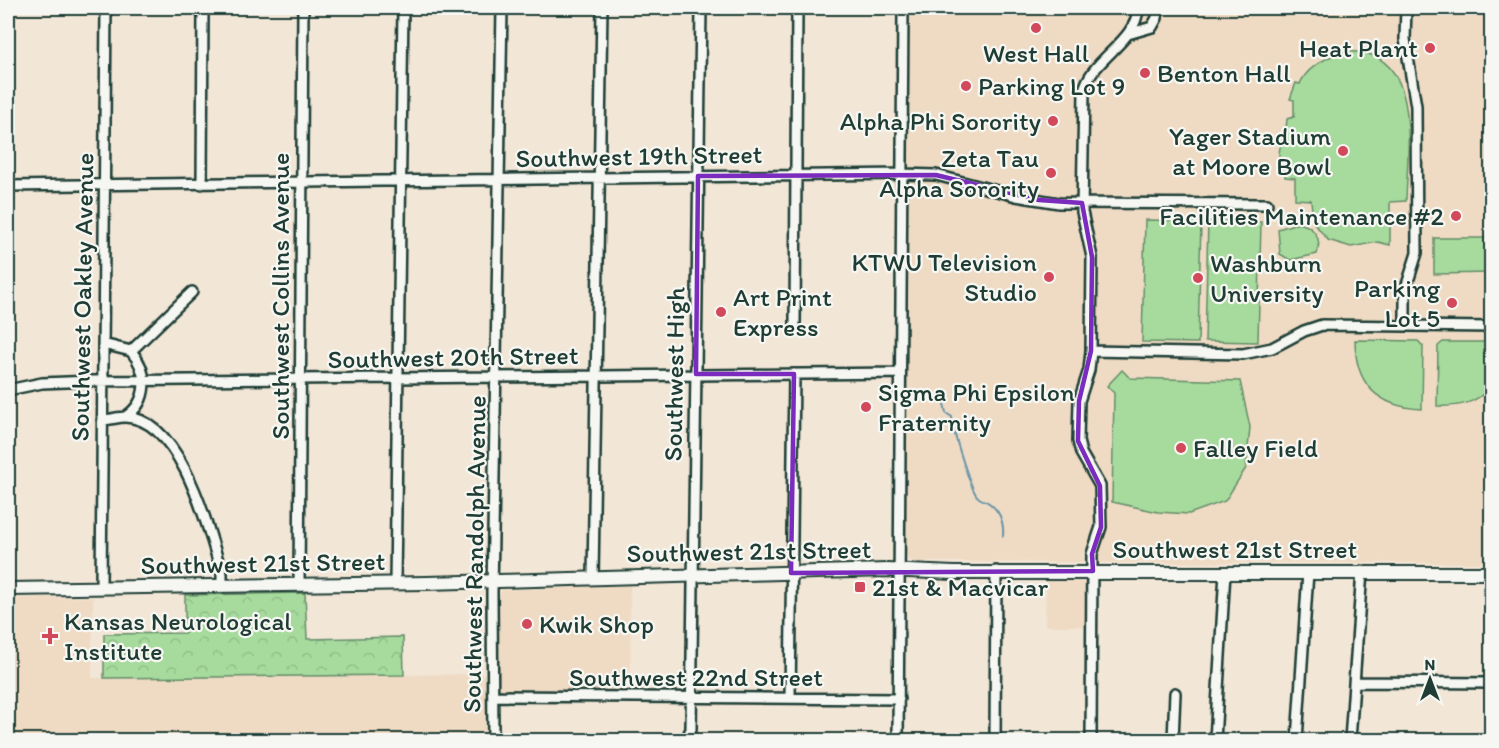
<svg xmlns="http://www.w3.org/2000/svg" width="1499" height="748" font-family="Itim,sans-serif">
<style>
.built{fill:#efdbc4}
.park{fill:url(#park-crowns);stroke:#638c68;stroke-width:1.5}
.garden{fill:#a7db9d;stroke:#638c68;stroke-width:1.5}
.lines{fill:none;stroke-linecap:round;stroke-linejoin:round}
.stream{stroke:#6693a7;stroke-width:2}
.minor-casing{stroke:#1f3d34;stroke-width:14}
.major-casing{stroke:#1f3d34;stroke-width:16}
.minor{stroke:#f6f6f2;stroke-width:9}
.major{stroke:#f6f6f2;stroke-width:12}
.marked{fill:none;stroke:#7b2cbf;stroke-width:4.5;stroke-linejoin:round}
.poi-dot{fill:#d1495b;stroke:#f6f6f2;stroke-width:2}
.labels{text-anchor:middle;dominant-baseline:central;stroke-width:4.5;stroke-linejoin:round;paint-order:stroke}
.poi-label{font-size:26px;fill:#1f3d34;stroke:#f6f6f2;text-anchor:start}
.street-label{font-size:26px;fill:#1f3d34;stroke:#f6f6f2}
</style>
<defs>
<pattern id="park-crowns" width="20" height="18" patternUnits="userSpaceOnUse" patternTransform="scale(1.5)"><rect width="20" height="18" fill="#a7db9d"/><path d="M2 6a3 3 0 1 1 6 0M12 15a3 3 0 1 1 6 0" fill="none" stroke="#8fbd88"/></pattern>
</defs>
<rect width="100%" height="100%" fill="#f2e6d7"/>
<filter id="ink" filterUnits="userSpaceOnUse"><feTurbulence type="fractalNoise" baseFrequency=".0167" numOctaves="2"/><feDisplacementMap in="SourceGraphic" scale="12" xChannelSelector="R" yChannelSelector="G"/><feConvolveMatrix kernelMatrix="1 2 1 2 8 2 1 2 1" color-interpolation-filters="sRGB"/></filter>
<g filter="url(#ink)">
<path class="built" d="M907 8H1491V563L913 562 906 558 903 549Z
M1046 580 1086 582 1087 626H1045Z
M630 585 631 693 498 691 499 596 502 590Z
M93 597 92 678 487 674V740H8V598Z"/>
<path class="park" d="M305 593 307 639 403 637 404 675 104 678V634L185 633V595Z"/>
<path class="garden" d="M1342 52C1425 44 1407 150 1406 201L1390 202V245L1378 242 1351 247 1328 240 1313 222 1311 200 1295 199V178L1285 177C1285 169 1279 164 1279 154 1280 141 1287 131 1287 119L1294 117V100L1290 99 1296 83 1300 84C1307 67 1325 58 1342 52Z
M1145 220 1201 221 1198 343 1142 342Z
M1208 221 1261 222 1258 342 1205 341Z
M1294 224C1311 222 1323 237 1317 254L1290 260 1280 254 1278 229Z
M1434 238H1491V273L1434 274Z
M1355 340 1418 341 1423 346 1422 409C1378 407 1355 385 1355 340Z
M1443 342H1491V386C1477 404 1458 407 1437 406L1438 346Z
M1122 370 1130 378 1240 381 1250 427 1246 468 1225 501 1189 514 1158 512 1112 502 1114 393 1107 386Z"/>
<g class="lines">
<path class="stream" d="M942 394 946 413 952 417C951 428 971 489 977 496 980 500 985 500 989 503 1000 511 1004 523 1003 536"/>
<g class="minor-casing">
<path id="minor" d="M1128 34 1152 27 1157 18 1158 8
M202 184 203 8
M8 186 901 174 936 175 1016 196 1059 203 1267 204
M795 325 797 8
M1405 325V291L1417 253 1416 106 1405 39 1406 8
M103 344 131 351 192 292
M1091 351 1243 354 1272 348 1304 331 1322 325 1492 327
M8 390 42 383 92 381 900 373
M125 417C149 402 149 372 131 351
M102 420C110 420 118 417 125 417 182 418 209 532 222 574V586
M593 577 602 8
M395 583 403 8
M299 585 303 8
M101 588 106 8
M1355 682 1492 683
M494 696 899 699
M790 698 794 374
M493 740 492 593 502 8
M686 740 691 729 701 8
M898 740 903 8
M995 740 996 571
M1091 740 1092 554 1101 527 1100 486 1081 453 1078 441 1079 401 1089 370 1091 351 1092 257 1082 212 1084 91C1090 59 1137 42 1138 8
M1173 740 1175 693
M1215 740 1225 572
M1297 740 1308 572
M1350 740 1362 571"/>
</g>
<g class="major-casing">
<path id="major" d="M8 589 427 583 887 570 954 573H1492"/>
</g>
<use href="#minor" class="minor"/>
<use href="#major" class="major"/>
</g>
</g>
<path class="marked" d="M936 175 1039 200 1082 203 1092 257 1091 351 1079 401 1078 441 1100 486 1101 527 1092 554 1093 571 791 573 794 374H696L698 176Z"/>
<g class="poi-dot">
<circle cx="1036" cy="28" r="6"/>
<circle cx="1430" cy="48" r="6"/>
<circle cx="1145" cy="73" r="6"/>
<circle cx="966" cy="86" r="6"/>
<circle cx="1053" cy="121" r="6"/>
<circle cx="1343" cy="151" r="6"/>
<circle cx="1051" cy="173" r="6"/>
<circle cx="1456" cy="216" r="6"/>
<circle cx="1049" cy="277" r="6"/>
<circle cx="1198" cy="278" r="6"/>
<circle cx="1452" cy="303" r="6"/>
<circle cx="721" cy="312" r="6"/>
<circle cx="866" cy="407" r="6"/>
<circle cx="1181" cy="448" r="6"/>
<rect x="854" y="581" width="12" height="12" rx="3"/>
<circle cx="527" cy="624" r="6"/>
<path d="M47 627h6v6h6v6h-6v6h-6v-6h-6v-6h6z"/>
</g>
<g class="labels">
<g class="poi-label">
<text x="1418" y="48" text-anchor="end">Heat Plant</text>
<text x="1036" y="53" text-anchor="middle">West Hall</text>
<text x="1157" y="73">Benton Hall</text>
<text x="978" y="86">Parking Lot 9</text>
<text x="1041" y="121" text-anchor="end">Alpha Phi Sorority</text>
<text x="1331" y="136" text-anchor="end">Yager Stadium<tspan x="1331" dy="30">at Moore Bowl</tspan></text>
<text x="1039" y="158" text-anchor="end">Zeta Tau<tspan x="1039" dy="30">Alpha Sorority</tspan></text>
<text x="1444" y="216" text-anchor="end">Facilities Maintenance #2</text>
<text x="1037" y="262" text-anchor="end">KTWU Television<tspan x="1037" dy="30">Studio</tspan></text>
<text x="1210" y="263">Washburn<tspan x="1210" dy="30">University</tspan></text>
<text x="1440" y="288" text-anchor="end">Parking<tspan x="1440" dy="30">Lot 5</tspan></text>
<text x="733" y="297">Art Print<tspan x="733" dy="30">Express</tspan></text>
<text x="878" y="392">Sigma Phi Epsilon<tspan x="878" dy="30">Fraternity</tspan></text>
<text x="1193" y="448">Falley Field</text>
<text x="872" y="587">21st &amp; Macvicar</text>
<text x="64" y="621">Kansas Neurological<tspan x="64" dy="30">Institute</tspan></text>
<text x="539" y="624">Kwik Shop</text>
</g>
<g class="street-label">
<text transform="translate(639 156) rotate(-1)">Southwest 19th Street</text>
<text transform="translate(280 296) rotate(-90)">Southwest Collins Avenue</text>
<text transform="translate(82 297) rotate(-89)">Southwest Oakley Avenue</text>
<text transform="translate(453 357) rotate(-1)">Southwest 20th Street</text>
<text transform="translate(674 374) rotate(-89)">Southwest High</text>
<text x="1235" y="549">Southwest 21st Street</text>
<text transform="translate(749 551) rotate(-1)">Southwest 21st Street</text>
<text transform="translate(474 554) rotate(-89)">Southwest Randolph Avenue</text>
<text transform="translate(263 563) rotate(-1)">Southwest 21st Street</text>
<text x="696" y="677">Southwest 22nd Street</text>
</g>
</g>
<rect width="1499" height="748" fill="none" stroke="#f6f6f2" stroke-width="30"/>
<rect x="15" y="15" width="1469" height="718" fill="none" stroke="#1f3d34" stroke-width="2" filter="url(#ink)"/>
<g transform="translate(1430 679)" stroke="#f6f6f2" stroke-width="4.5" paint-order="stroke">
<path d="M0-4.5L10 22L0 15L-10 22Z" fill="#1f3d34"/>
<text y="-9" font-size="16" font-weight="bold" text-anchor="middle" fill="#1f3d34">N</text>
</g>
</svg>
